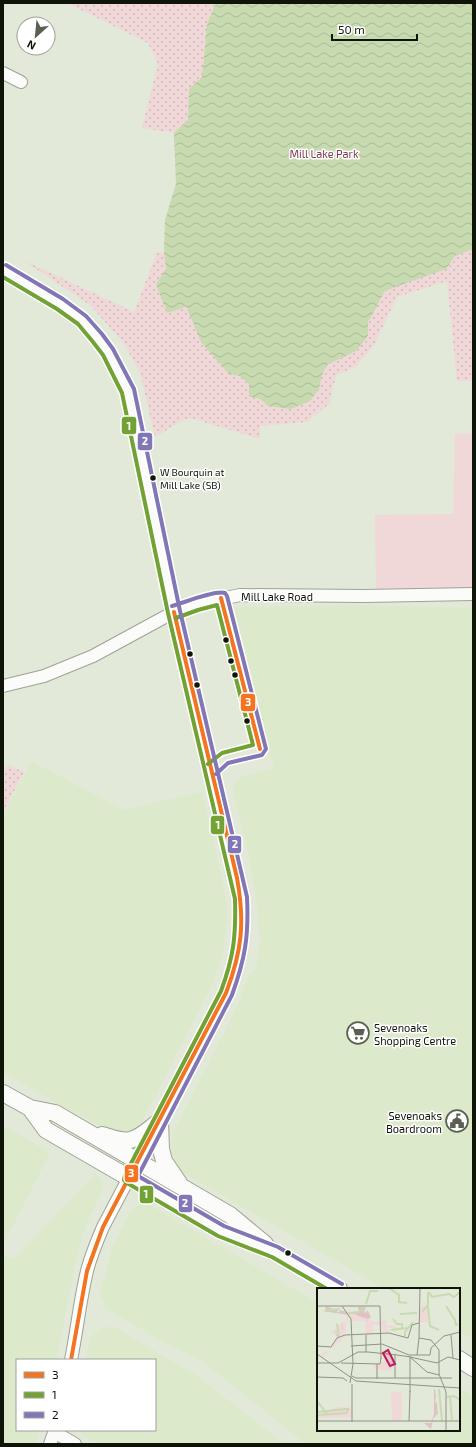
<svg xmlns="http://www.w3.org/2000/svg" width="476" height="1447" font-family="'Exo 2',sans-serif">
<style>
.built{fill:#dce9cb}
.grass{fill:#f0d8d8}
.park{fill:url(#park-dots)}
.water{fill:url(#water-waves)}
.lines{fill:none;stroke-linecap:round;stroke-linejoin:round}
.minor-casing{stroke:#9da395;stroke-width:14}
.major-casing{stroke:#9da395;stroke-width:18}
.minor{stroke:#fbfcf9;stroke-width:12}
.major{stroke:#fbfcf9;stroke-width:16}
.bus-1-casing{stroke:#fff;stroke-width:7}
.bus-2-casing{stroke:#fff;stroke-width:7}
.bus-3-casing{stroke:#fff;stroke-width:7}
.bus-1{stroke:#f37421;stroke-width:4}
.bus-2{stroke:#73a234;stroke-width:4}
.bus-3{stroke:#8177b7;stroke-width:4}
.bus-dot{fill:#0f1409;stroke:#fff;stroke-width:1.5}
.labels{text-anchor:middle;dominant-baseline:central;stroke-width:3;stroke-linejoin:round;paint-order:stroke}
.bus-label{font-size:10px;fill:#0f1409;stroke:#fff;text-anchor:start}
.park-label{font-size:11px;fill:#813851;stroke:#fff}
.street-label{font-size:11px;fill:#0f1409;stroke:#fff}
.poi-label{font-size:11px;fill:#0f1409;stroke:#fff;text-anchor:start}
.inset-river{fill:none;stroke:#c8dab0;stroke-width:2}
.inset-road{fill:none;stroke:#8e9485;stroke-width:1}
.view{fill:#c2185b;fill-opacity:0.15;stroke:#c2185b;stroke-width:2}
.inset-edge{fill:none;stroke:#0f1409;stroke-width:2}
.line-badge{stroke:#fff;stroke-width:1.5}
.badge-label{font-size:11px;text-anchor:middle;font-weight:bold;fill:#fff}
</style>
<defs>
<pattern id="park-dots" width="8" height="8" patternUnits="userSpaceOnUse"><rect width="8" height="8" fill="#f0d8d8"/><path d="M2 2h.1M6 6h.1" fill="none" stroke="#cdb8b8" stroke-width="1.8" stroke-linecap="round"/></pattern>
<pattern id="water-waves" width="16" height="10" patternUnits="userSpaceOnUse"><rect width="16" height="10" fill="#c8dab0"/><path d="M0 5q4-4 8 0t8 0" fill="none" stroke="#abba96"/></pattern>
</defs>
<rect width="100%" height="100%" fill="#e2e9d8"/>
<path class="built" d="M362 605 473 608V1339L459 1331V1289H385L180 1171 173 1155 171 1144 173 1133 234 1014 249 975 256 969 261 938 258 928 257 902 249 856 232 788 239 778 274 768 234 607Z
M31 761 124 810 202 792 220 868 227 906V922L223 954 211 987 140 1125 128 1132 112 1131 76 1114 3 1072V816Z
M3 1125 50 1153 3 1245Z
M96 1173 101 1180 103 1187 84 1230 74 1270 56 1360H17V1430H40L35 1444H3V1262L6 1255 14 1259Z
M148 1204 318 1303V1430H459V1388L473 1396V1444H306L202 1361 164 1342 107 1309 100 1294 113 1246 130 1212 137 1206Z
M106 1327 116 1328 197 1376 284 1444H99L83 1435 79 1430H155V1360H86L91 1338 98 1330Z"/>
<path class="grass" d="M473 433V592L376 593 375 515 453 514 455 434Z"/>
<path class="park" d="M67 3H473V381H457L447 281 397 297 374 345 356 367 336 375 329 404 307 422 260 426V439L191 418 183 420 155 437 140 372 123 342 90 305 23 260 134 312 157 253 164 252 165 220 176 184 174 133 142 128 158 64 148 43Z
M8 765 24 772 3 812V773Z"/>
<path class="water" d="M216 3H473V249L455 256 446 269 395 287 384 292 374 312 368 322V336L356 351 346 356 327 365 322 375 319 389 310 401 291 409 268 406 260 399 249 396V384L240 376 229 374 201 342 186 306 180 309 167 313 156 284 166 269 164 252 165 220 176 184 174 133 188 120 189 89 202 77 207 24Z"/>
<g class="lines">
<g class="minor-casing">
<path id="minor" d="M3 73 21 82
M3 270 60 304 82 320 98 338 108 352 128 391 174 612 230 847 241 898 242 923 240 948 234 972 226 993 103 1227C97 1241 91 1255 87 1271 80 1300 77 1330 71 1360
M3 686 44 676 93 656 174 612 196 604 240 595 365 596 473 594
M54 1432 75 1444
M50 1444 55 1430"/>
</g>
<g class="major-casing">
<path id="major" d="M3 1093 30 1108 55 1113 230 1215 265 1244
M30 1108 46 1130 221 1231 275 1252 339 1289
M160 1121 161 1149 164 1161 179 1183
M102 1135C110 1137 121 1142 130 1140 141 1138 151 1127 160 1121
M459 1359 473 1368"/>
</g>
<use href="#minor" class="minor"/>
<use href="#major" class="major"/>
<g class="bus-1-casing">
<path id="bus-1" d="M221 598 260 749
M71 1360 87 1271 103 1227 226 993C242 951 245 922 237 878L174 612"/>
</g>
<g class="bus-2-casing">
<path id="bus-2" d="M3 277 57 309 78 324 93 342 103 355 122 393 168 613 235 899C236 935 234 956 221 991L125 1175 124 1180 127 1183 218 1236 272 1257 327 1289
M176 618 198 610 217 605 253 745 222 753 208 764"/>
</g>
<g class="bus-3-casing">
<path id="bus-3" d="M6 265 63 299 86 316 102 334 113 349 134 389 180 611 247 897C249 936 245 959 232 995L138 1176 224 1226 278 1247 342 1284
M172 606C183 603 215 590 225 593L227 596 266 749 262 755 228 763 216 774"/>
</g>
<use href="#bus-1" class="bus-1"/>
<use href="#bus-2" class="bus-2"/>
<use href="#bus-3" class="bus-3"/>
</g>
<defs>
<g id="supermarket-ring" transform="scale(1.15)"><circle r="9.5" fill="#fff" stroke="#595f51" stroke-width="1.5"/><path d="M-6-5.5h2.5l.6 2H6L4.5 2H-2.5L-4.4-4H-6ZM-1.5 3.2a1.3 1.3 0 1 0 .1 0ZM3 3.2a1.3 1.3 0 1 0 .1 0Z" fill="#595f51"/></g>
<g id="civic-ring" transform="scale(1.15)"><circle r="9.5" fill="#fff" stroke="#595f51" stroke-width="1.5"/><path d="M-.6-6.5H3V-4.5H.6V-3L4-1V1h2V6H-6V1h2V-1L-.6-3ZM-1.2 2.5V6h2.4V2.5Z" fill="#595f51"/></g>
</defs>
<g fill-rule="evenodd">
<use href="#supermarket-ring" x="358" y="1033"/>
<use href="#civic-ring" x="457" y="1121"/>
</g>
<g class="bus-dot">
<circle cx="153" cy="478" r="3.5"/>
<circle cx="226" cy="640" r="3.5"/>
<circle cx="190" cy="654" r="3.5"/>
<circle cx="231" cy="661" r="3.5"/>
<circle cx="235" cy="675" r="3.5"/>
<circle cx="197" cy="685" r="3.5"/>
<circle cx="247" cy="721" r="3.5"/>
<circle cx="288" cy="1253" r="3.5"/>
</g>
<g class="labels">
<g class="bus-label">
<text x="160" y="472">W Bourquin at<tspan x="160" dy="13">Mill Lake (SB)</tspan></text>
</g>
<g class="park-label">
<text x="324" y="153">Mill Lake Park</text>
</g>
<g class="street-label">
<text x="277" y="596">Mill Lake Road</text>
</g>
<g class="poi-label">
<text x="374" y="1027">Sevenoaks<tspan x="374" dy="13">Shopping Centre</tspan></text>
<text x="442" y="1115" text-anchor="end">Sevenoaks<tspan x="442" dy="13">Boardroom</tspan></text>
</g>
</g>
<g transform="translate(317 1288)">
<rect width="143" height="143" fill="#e2e9d8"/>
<path d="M77 103 85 105V133H75L74 105ZM20 119 35 120V129L0 130V127L32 125 31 121H29L30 124 10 126 8 124Z" fill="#f0d8d8"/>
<path d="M8 18 20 22 23 19 20 23 22 25 23 22 34 25 42 24 41 19H49L47 24 50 25 49 23H51L54 29 50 32 37 26 31 29 27 41 29 43 20 49 17 42 21 41 19 36 25 42 24 34 29 35 31 27 6 23 9 22ZM117 101H118L119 109 118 114 120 115 121 129 120 126 116 131 114 141 107 135H114L117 126Z" fill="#e1c2c4"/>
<path d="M103 18H111V34H102ZM30 24 59 34 69 32V37L80 39V41L70 39 69 40 73 43 66 44 65 38 56 36V47H49L48 33H37L31 29 27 49 6 69 5 65 13 62 20 51 26 50 25 47H20L19 44 15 46 14 44 21 41V35L26 42 24 34H29ZM66 72 72 75 74 72 76 73 75 82 78 83 57 81V77L65 73 67 74Z" fill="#f0d8d8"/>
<path class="inset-river" d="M72 0 82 7V14L90 15M112 4 115 9 132 6 137 9 143 4M49 16 53 3H61M111 18 113 38 122 42M129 18 138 32 139 37 141 36M8 23 23 21M105 24 111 17V4M31 25 42 24 47 20M83 26 100 25M76 31 80 36H85V40M20 36 22 49M74 42 90 40M88 48V44L96 34M122 101 125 133M130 109 137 108 143 112M133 109 135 132M0 113 10 126M0 124 31 121 30 125M0 127 30 125"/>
<path class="inset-road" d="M0 18H63L64 71M25 18 34 31 36 76 33 95M49 47V64M134 47 136 70M102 50 114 52 122 62V86L129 104V143M102 50 103 0M0 58 14 59 20 50 28 47 72 45 91 50 95 37 102 35M34 58 65 56 92 67H113L114 60 127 48 143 44M51 64 80 67M0 66 39 93 143 100M80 67 94 69M100 67 102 50M93 69 120 75 131 69 143 72M93 69 110 84 122 87M0 75H21L41 64H51M24 75 63 76 64 70M35 88 39 90H135M0 89 26 90 30 93M78 90V66M60 91V76M93 104V69M0 133H121M92 133 93 103M121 133H143M35 134V96"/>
<path class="view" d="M71 62 78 76 73 78 66 65Z"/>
<rect width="143" height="143" class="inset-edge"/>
</g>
<g class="line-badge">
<rect x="121" y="416" width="16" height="19" rx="4" fill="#73a234"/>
<rect x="137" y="432" width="16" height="19" rx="4" fill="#8177b7"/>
<rect x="240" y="693" width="16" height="19" rx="4" fill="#f37421"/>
<rect x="210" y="815" width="15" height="20" rx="4" fill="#73a234"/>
<rect x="227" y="835" width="15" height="19" rx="4" fill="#8177b7"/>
<rect x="124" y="1164" width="15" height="19" rx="4" fill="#f37421"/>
<rect x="139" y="1185" width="15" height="19" rx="4" fill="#73a234"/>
<rect x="178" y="1194" width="15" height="19" rx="4" fill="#8177b7"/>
</g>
<g class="badge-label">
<text x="129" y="430">1</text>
<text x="145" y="445">2</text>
<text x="248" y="706">3</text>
<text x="218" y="829">1</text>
<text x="235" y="848">2</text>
<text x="131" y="1177">3</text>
<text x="146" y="1198">1</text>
<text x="185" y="1207">2</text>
</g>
<rect width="476" height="1447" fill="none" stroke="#0f1409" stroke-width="8"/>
<rect x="16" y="1359" width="140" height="72" fill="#ffffff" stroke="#9fa19d"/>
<rect x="24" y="1372" width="20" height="6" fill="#f37421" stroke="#9fa19d"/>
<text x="52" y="1379" font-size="12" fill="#0f1409">3</text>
<rect x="24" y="1392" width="20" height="6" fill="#73a234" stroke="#9fa19d"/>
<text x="52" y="1399" font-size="12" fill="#0f1409">1</text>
<rect x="24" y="1412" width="20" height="6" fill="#8177b7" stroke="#9fa19d"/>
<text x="52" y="1419" font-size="12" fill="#0f1409">2</text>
<g transform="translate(36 36) rotate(207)"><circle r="19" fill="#ffffff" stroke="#9fa19d"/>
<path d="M0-3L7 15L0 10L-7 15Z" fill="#595f51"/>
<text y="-6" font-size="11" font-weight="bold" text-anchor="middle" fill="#0f1409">N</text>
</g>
<path d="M332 34v6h85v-6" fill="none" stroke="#0f1409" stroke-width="2"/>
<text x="338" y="34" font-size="12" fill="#0f1409" stroke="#ffffff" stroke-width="3" paint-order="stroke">50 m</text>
</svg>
